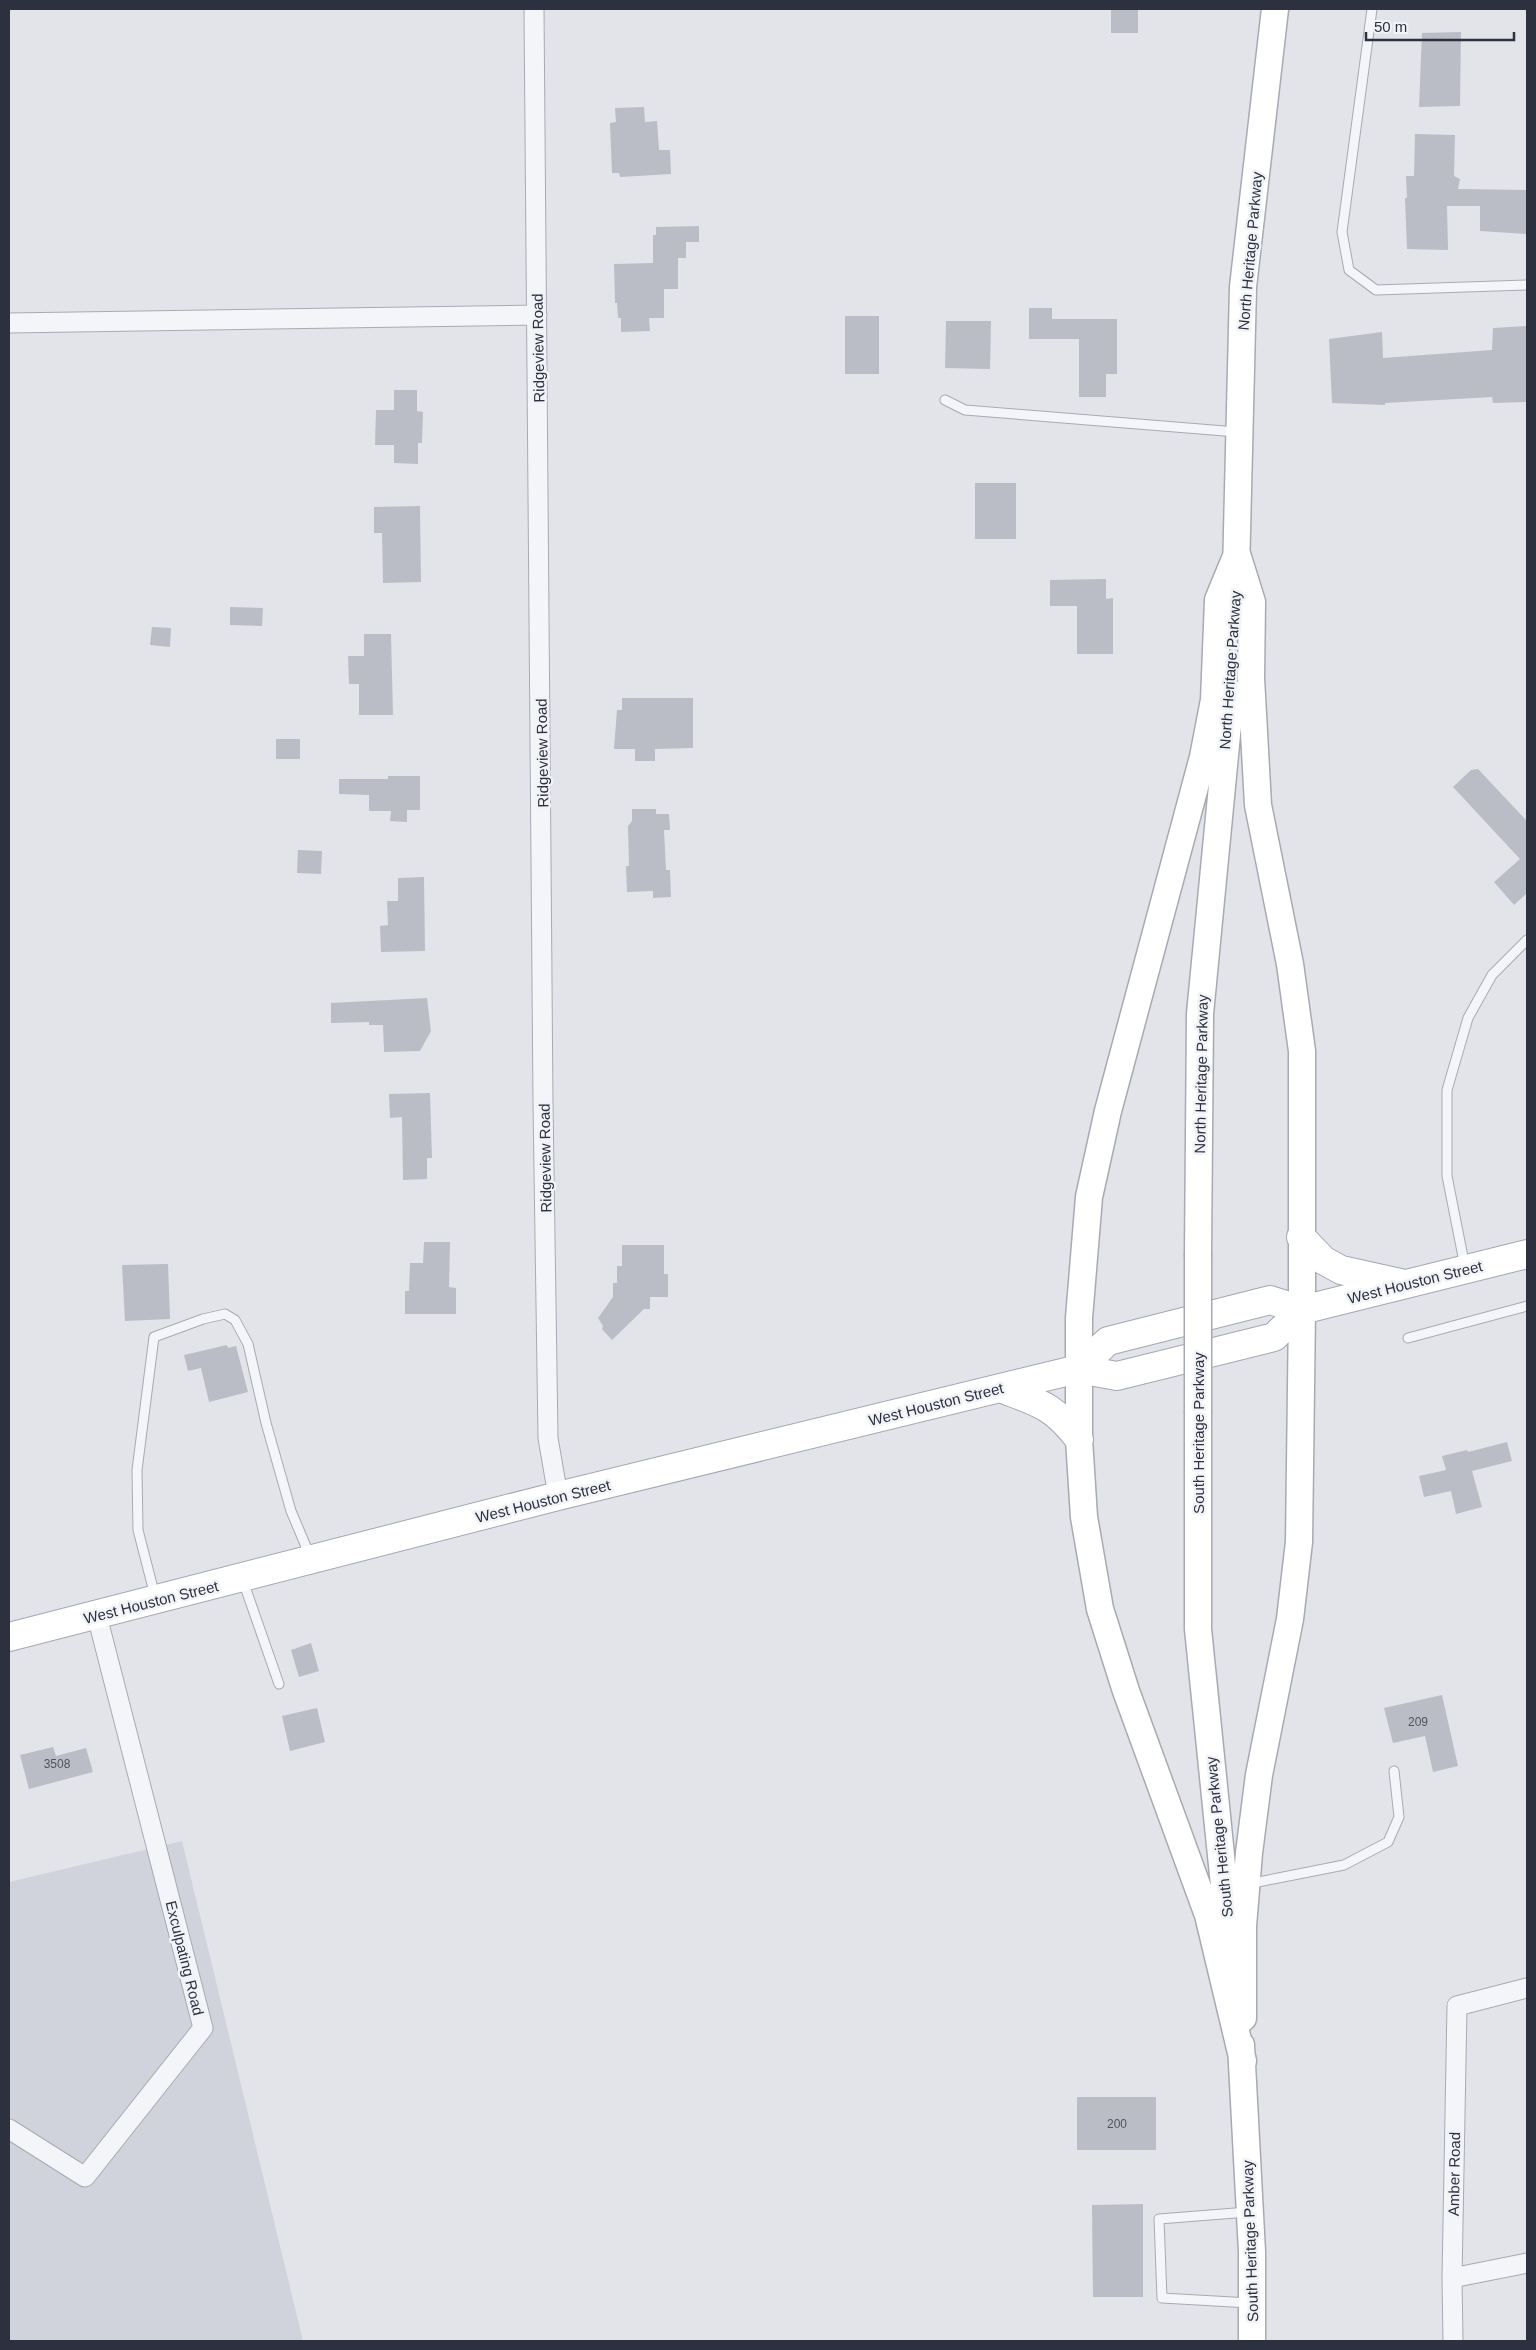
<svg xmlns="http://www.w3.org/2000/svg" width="1536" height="2350" font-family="Arial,sans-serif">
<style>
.built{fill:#d0d3db}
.building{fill:#babdc5}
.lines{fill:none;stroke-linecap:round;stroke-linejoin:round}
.service-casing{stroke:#a8aab3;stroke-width:11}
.minor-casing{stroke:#a8aab3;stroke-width:21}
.secondary-casing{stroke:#a8aab3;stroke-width:29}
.primary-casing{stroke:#a2a7b4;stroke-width:30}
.service{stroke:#f4f5f8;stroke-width:9}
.minor{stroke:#f4f5f8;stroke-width:19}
.secondary{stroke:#fff;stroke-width:26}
.primary{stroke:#fff;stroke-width:28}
.secondary-bridge-casing{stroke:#a8aab3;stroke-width:29;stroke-linecap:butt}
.secondary-bridge{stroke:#fff;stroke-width:26}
.labels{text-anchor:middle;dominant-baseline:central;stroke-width:5;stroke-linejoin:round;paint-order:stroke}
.number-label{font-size:12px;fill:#505360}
.street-label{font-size:15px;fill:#2c303f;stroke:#f1f3f7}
</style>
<rect width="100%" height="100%" fill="#e2e4e9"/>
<path class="built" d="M182 1841 303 2341H9V1882Z"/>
<path class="building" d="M1111 9H1138V33H1111Z
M1461 32 1460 106 1419 107 1422 33Z
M644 107 645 122 657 121 659 150H670L671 174 620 177 619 173H612L610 123 616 122 615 108Z
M1415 134 1455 135 1454 176 1460 179 1458 189 1527 190V234L1480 231V206H1447L1448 250 1407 249 1405 198H1407L1406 176H1414Z
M699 226V242H686V258H678V289H664V318H649L650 331 621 332V318H618L617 303H615L614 264 653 263V235H656V227Z
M1029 308H1052V319H1117V374H1106V397H1079V339H1029Z
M845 316H879V374H845Z
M946 321H991L990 369 945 368Z
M1527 326V402L1493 403 1492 397 1385 403V405L1332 403 1329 339 1382 332 1383 358 1492 350 1493 328Z
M394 390H417V411L423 412 422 443H418V464L394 463V445H375L376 410H394Z
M975 483H1016V539H975Z
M420 506 421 582 383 583 382 533H374V507Z
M1106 579V599L1113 598V654H1077V606H1050V580Z
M230 607 263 608 262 626 230 625Z
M152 627 171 628 170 647 150 645Z
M364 634H391L393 715H359V684H349L348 656H364Z
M622 698H693V748L655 749V761H635V749H614L617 710H622Z
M276 739H300V759H276Z
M1478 769 1527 821V893L1514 905 1494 882 1520 859 1453 787 1471 770Z
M388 776H420V810H407V822L390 821 391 811H369V795L339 794V779H388Z
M632 809H656V814H669L670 830H664L666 870H670L671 897 653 898V891L627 892 626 866H629L628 826 632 821Z
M298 850 322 851 321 874 297 873Z
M424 877 425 951 381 952 380 926 388 925 387 901H398V878Z
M427 998 431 1031 420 1051 384 1052 383 1025H369V1022L331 1023V1003Z
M430 1093 432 1158H427V1179L403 1180 402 1117 390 1118 389 1094Z
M424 1242H450L449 1287 456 1288V1314H405V1291H409L410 1263H423Z
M622 1245H664V1274H668V1297H650V1309H644L612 1340 602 1329 603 1326 598 1318 613 1297V1283H617V1266H622Z
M168 1264 170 1319 125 1321 122 1265Z
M227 1345 228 1348 236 1346 248 1392 209 1402 201 1368 188 1371 184 1355Z
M1507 1442 1512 1461 1472 1471 1482 1507 1456 1514 1451 1491 1424 1497 1419 1476 1446 1470 1442 1456 1467 1450 1468 1452Z
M311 1643 319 1671 299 1677 291 1650Z
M1442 1695 1458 1766 1433 1772 1425 1736 1393 1743 1384 1708Z
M317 1708 325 1742 290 1751 282 1716Z
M53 1747 56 1756 86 1748 93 1772 29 1789 20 1755Z
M1077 2097H1156V2150H1077Z
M1143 2204V2297H1093L1092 2205Z"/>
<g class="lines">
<g class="service-casing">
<path id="service" d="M1372 9 1342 232 1349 270 1376 290 1527 285
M945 400 965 410 1237 432
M1465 1267 1447 1176V1090L1468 1018 1492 975 1527 940
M1408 1338 1527 1306
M243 1581 279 1684
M155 1596 138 1530 137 1470 154 1337 203 1319 225 1314 235 1320 248 1344 266 1423 291 1511 310 1556
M1248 1884 1344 1865 1388 1842 1399 1817 1394 1771
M1248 2212 1159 2219 1162 2298 1250 2303"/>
</g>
<g class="minor-casing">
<path id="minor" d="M534 9 543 1103 548 1438 558 1496
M9 323 537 315
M9 2129 85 2177 203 2028 97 1616
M1452 2278 1527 2263
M1453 2341 1452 2278 1457 2006 1527 1988"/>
</g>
<g class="secondary-casing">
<path id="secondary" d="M1237 554 1218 600 1214 700 1203 757 1108 1111 1089 1197 1079 1318V1439L1084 1517 1100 1609 1126 1691 1208 1915 1243 2061
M1237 554 1252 602 1251 678 1258 805 1290 964 1302 1051V1310L1299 1542 1290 1619 1259 1775 1249 1853 1243 1926V2018
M1236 572 1243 287 1275 9
M1198 1254 1200 1014 1231 693
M1198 1414V1629L1230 1944
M1241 2045 1252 2252V2341"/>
</g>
<g class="primary-casing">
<path id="primary" d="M1301 1237 1323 1260 1341 1270 1400 1283
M1078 1369 1108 1341 1270 1300 1302 1310
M1000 1388C1039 1403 1053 1405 1079 1439
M9 1637 558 1496 1078 1369 1117 1376 1274 1337 1302 1310 1527 1254"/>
</g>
<use href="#service" class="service"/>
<use href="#minor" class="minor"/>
<use href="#secondary" class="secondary"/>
<use href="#primary" class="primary"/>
<g class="secondary-bridge-casing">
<path id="secondary-bridge" d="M1198 1414V1254"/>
</g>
<use href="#secondary-bridge" class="secondary-bridge"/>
</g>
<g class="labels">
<g class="number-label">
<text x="1418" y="1722">209</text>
<text x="57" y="1764">3508</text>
<text x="1117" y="2124">200</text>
</g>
<g class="street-label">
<text transform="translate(1250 251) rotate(-85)">North Heritage Parkway</text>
<text transform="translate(538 348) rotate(-91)">Ridgeview Road</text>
<text transform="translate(1230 670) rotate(-86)">North Heritage Parkway</text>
<text transform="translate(542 753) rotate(-91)">Ridgeview Road</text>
<text transform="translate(1201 1074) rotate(-89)">North Heritage Parkway</text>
<text transform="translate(545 1158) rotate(-91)">Ridgeview Road</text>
<text transform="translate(1415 1282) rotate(-14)">West Houston Street</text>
<text transform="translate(936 1404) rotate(-14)">West Houston Street</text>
<text transform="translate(1198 1433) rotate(-90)">South Heritage Parkway</text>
<text transform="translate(543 1501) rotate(-14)">West Houston Street</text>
<text transform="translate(151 1602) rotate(-14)">West Houston Street</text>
<text transform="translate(1219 1837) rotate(-96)">South Heritage Parkway</text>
<text transform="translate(185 1958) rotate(76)">Exculpating Road</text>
<text transform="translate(1454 2174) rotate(-89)">Amber Road</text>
<text transform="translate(1250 2241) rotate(-92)">South Heritage Parkway</text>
</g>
</g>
<rect width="1536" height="2350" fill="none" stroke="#2c303f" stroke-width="20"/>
<path d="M1366 32v8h148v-8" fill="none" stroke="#2c303f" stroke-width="2.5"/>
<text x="1374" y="32" font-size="15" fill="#2c303f" stroke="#f1f3f7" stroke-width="4" paint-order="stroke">50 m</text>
</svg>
